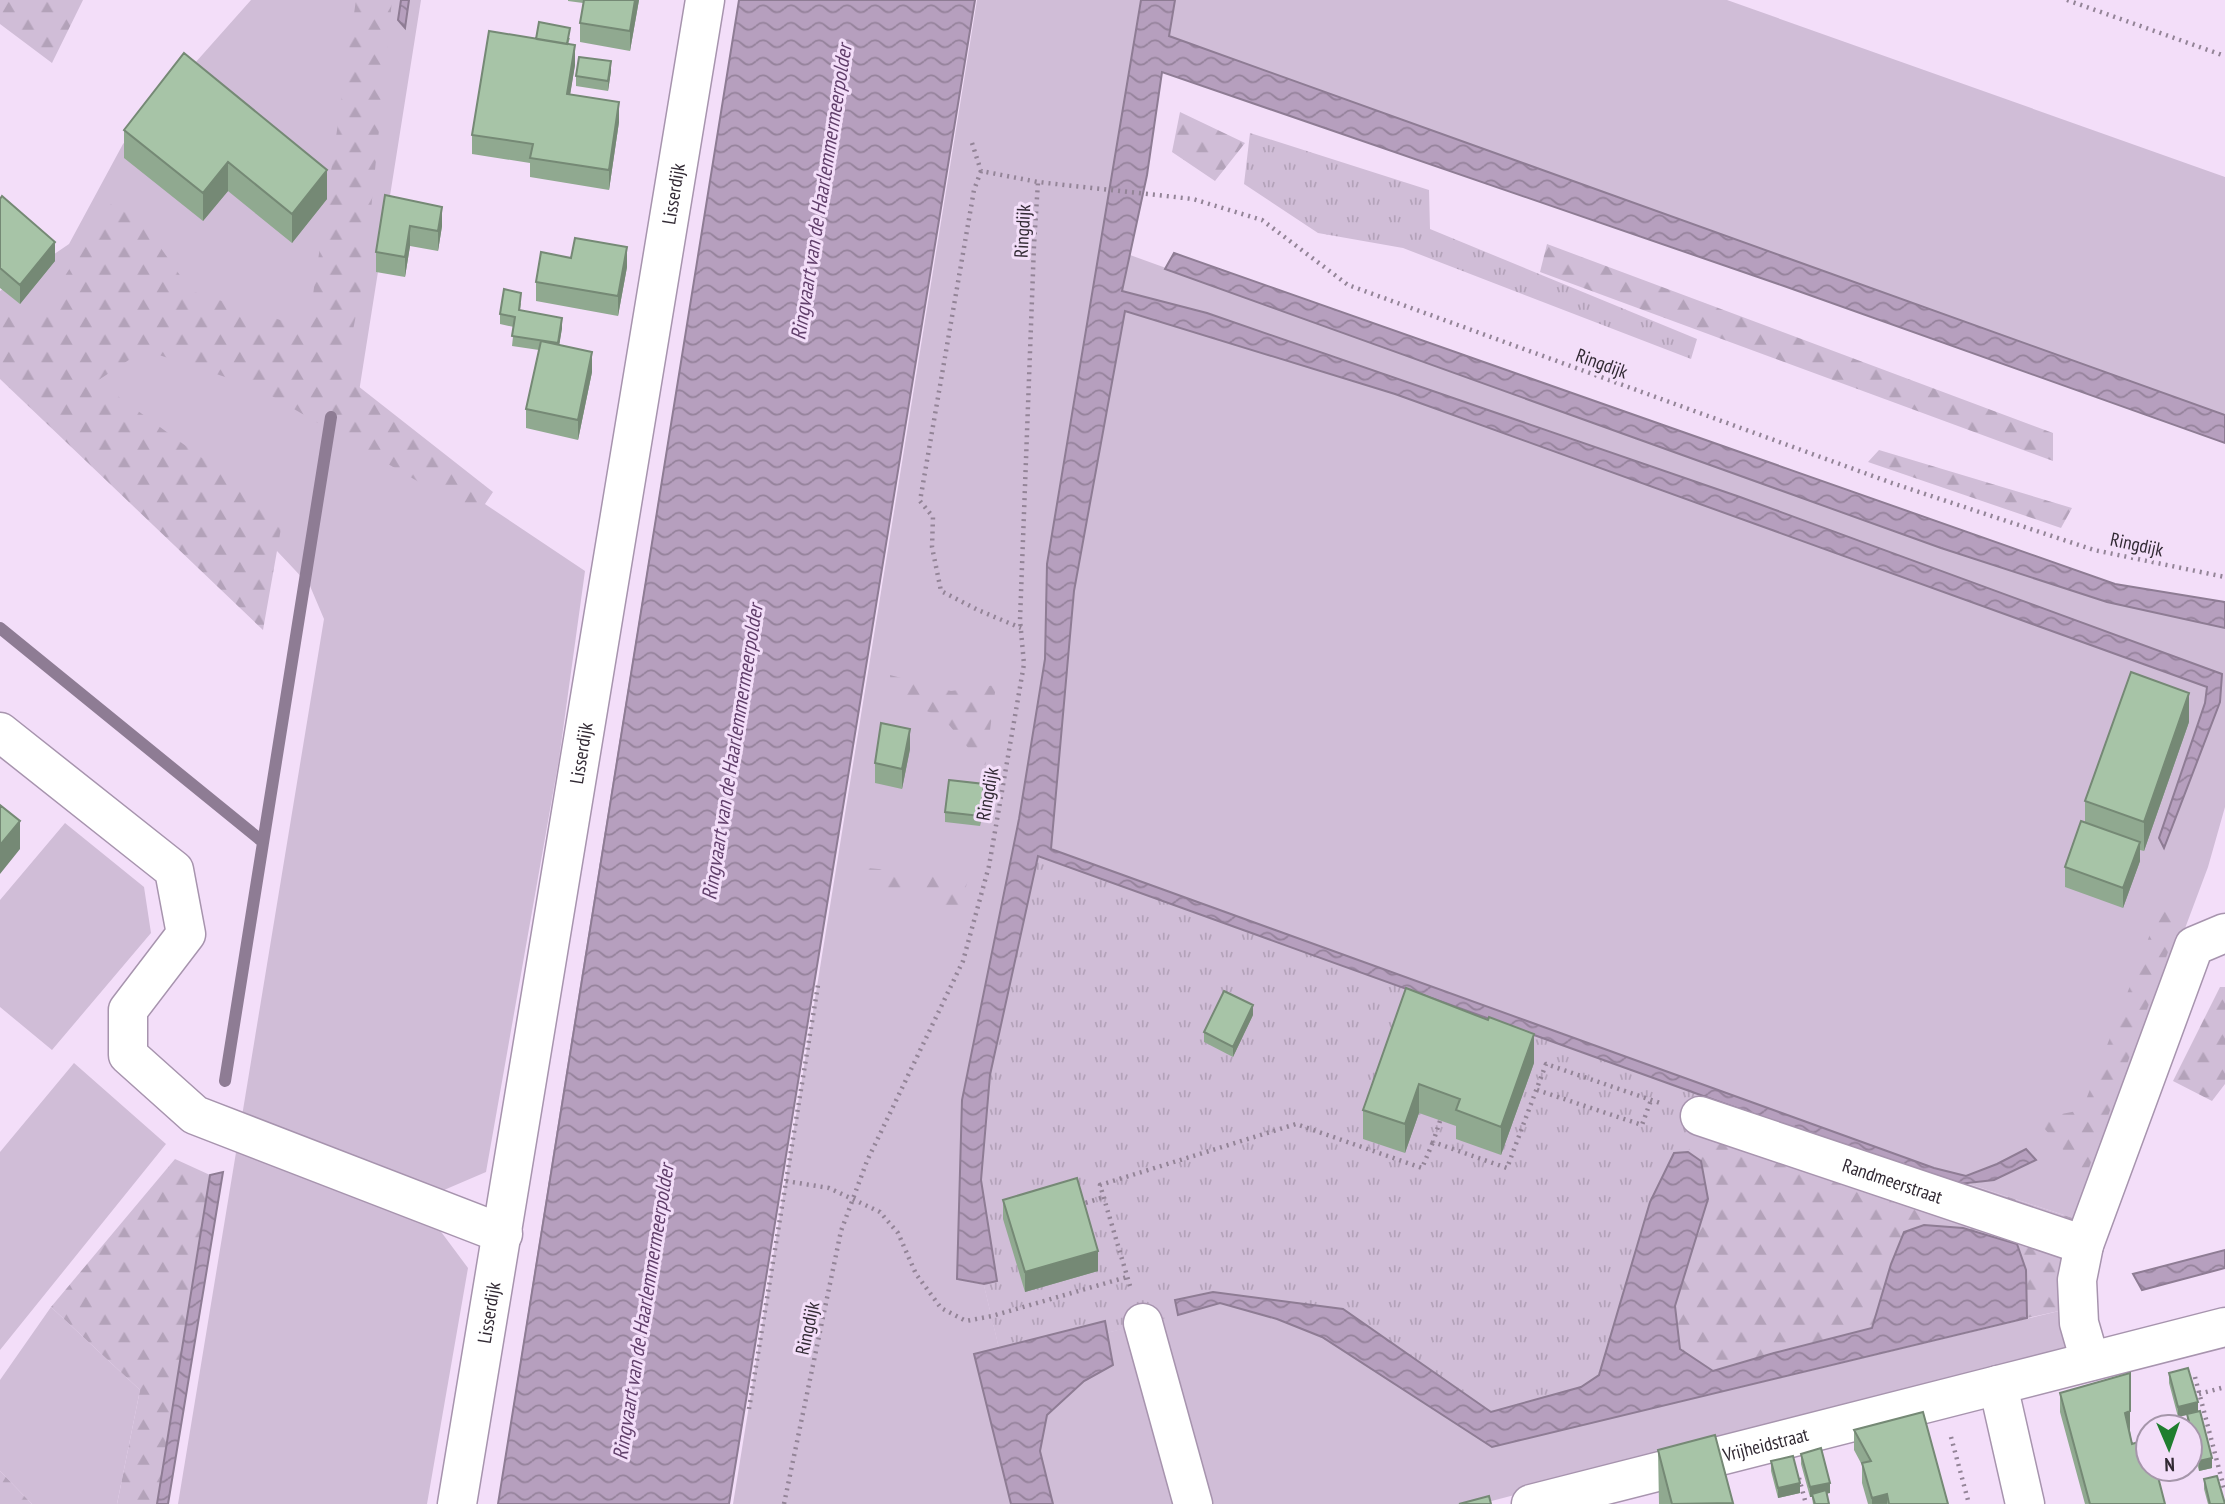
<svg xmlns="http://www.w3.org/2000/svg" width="2225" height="1504" font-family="'PT Sans Narrow',sans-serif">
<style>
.grass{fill:#d0bdd7}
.forest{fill:url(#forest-firs)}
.park{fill:url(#park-tufts)}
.water{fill:url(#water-waves);stroke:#8e7c94;stroke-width:2}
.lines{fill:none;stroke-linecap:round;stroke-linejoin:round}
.stream{stroke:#8e7c94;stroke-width:12}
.minor-casing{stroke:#a794ae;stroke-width:41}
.path{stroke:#938497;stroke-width:4.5;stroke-dasharray:2 5;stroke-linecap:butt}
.minor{stroke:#fff;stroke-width:38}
.wall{fill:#90a990}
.shaded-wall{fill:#758975}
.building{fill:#a7c4a7;stroke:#758975;stroke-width:2}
.labels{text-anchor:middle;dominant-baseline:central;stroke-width:6;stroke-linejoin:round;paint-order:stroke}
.street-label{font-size:19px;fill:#312933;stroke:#f3def9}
.water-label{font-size:21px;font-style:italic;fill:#613f6b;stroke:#f3def9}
</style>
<defs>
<pattern id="forest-firs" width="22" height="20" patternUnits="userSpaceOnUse" patternTransform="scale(1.75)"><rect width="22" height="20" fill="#d0bdd7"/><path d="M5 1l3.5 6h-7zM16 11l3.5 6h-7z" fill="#b3a2b9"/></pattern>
<pattern id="park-tufts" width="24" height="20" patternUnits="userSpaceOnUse" patternTransform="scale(1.75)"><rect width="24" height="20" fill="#d0bdd7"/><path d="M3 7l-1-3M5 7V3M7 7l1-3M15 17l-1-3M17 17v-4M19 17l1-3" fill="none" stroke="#b3a2b9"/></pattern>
<pattern id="water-waves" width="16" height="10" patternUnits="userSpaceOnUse" patternTransform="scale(1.75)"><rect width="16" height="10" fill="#b69fbe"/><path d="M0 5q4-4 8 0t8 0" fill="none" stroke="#95829b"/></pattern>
</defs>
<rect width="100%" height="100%" fill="#f3def9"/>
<path class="grass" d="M251 0H421L355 417 585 571 559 759 486 1172 437 1193 436 1225 468 1268 427 1504H178L324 619 310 586 277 551 83 411 0 346V291L69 244 123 144Z
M977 0H1141L1047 564 1045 659 1019 819 962 1100 958 1279 984 1285 999 1348 974 1354 1011 1504H733Z
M1171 0H1727L2225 177V424L1168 36Z
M1130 255 1941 548 2107 602 2225 628V807L2208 867 2076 1219 1969 1184 1994 1180 2035 1160 2027 1150 1997 1164 1966 1176 1934 1168 1051 849 1074 591 1124 311 1395 394 2208 687 2205 703 2220 702 2222 674 1740 497 1207 313 1122 291Z
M65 823 144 887 151 933 52 1050 0 1007V900Z
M74 1063 166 1144 0 1350V1152Z
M1220 1303 1277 1319 1322 1337 1492 1447 2059 1311 2068 1351 1480 1504H1053L1040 1451 1047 1415 1084 1381 1112 1365 1106 1333Z
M51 1307 140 1390 117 1504H32L0 1471V1380Z"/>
<path class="forest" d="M0 0H83L52 63 0 24Z
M356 0H392L365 270 344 375 493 492 477 516 258 388 144 350 97 381 283 517 263 630 0 379V306L31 329 120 190 191 291 308 329Z
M1180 112 1245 143 1215 181 1172 152Z
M1547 244 2053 433V461L1540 272Z
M1879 450 2072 508 2061 528 1868 462Z
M890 675 951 691 996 685 985 768 944 719 892 695Z
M1038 855 1950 1185 1969 1184 2076 1219 2062 1254 2059 1311 2027 1318 2026 1270 1891 1264 1872 1329 1774 1353 1713 1372 1680 1349 1675 1306 1708 1199 1674 1153 1650 1202 1491 1412 1343 1309 1175 1300 1178 1315 1106 1333 1105 1322 999 1348 984 1285 996 1281Z
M867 868 969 877 954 924 921 892 869 887Z
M2159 911H2183L2086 1176 2036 1119 2082 1110Z
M2220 987H2225V1084L2212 1101 2173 1081Z
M175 1159 210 1175 157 1504H117L140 1390 51 1307Z
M0 1471 32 1504H0Z"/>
<path class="park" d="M1250 133 1429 190 1430 229 1697 339 1691 359 1403 248 1318 233 1244 184Z
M1038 855 1707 1097 1688 1152 1673 1153 1650 1202 1599 1375 1581 1387 1491 1412 1343 1309 1175 1300 1178 1315 1106 1333 1104 1321 999 1348 984 1285 997 1281 981 1180 990 1075Z"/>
<path class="water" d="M401 0H409L405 28 398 20Z
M739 0H975L729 1504H498C576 1002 659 501 739 0Z
M1141 0H1175L1169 36 2225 415V443L1784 286 1162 72 1147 175 1122 291 1207 313 1740 497 2222 674 2220 702 2164 848 2159 838 2205 703 2207 687 1395 394 1125 311 1074 591 1051 849 1934 1168 1966 1176 1997 1164 2026 1149 2036 1160 1994 1180 1950 1185 1038 856 990 1075 981 1180 997 1281 984 1284 957 1279 962 1100 1019 819 1045 659 1047 564Z
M1174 253 2115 584 2225 602V628L2107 602 1941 548 1165 269Z
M1688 1152 1701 1161 1708 1199 1675 1306 1680 1349 1713 1371 1774 1353 1872 1328 1891 1264 1904 1232 1924 1225 1963 1228 2017 1244 2026 1270 2027 1318 1492 1447 1322 1337 1277 1319 1220 1303 1178 1315 1175 1300 1213 1292 1343 1309 1491 1412 1581 1387 1599 1375 1650 1202 1674 1153Z
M223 1172 168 1504H157L210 1175Z
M2225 1250V1268L2142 1290 2133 1274Z
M1105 1321 1113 1365 1084 1381 1047 1415 1040 1451 1053 1504H1011L974 1354Z"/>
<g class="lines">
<path class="stream" d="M0 628 263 842
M225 1081 331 417"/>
<g class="minor-casing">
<g id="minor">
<path d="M0 732 174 870 186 934 128 1010V1055L195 1115 503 1234"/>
<path id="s1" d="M1700 1116 2084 1245"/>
<path d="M1143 1323 1193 1504"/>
<path d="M2090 1361 2079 1323 2077 1280 2084 1245 2194 946 2225 933"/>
<path id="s2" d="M457 1504 705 0"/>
<path id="s3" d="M1531 1504 1998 1385"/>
<path d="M2025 1504 1998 1385 2225 1327"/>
</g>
</g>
<path class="path" d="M2067 0 2225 56
M972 143 981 171 1038 182 1193 199 1262 220 1348 285 1892 483 2094 550 2225 577
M981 171 974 190 920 501 933 517 932 547 941 591 978 610 1021 628
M1537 1090 1642 1125 1651 1100
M1440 1121 1433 1142 1507 1168 1546 1064 1663 1104
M786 1181 829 1188 880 1212 898 1233 916 1274 941 1308 966 1321 992 1316 1127 1277
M1079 1205 1104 1197
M1130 1286 1100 1185 1296 1124 1422 1168 1433 1142
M2195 1377 2225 1492
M2199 1394 2225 1387
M749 1409 818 985
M1951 1437 1969 1504
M1799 1478 1806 1504
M784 1504 841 1231 867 1161 963 961 989 866 1024 664 1020 620 1034 245 1038 182"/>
<use href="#minor" class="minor"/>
</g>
<path class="wall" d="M568 0H639L630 51 580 42V23L583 3 568 1Z
M570 38 568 44 575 65 570 94 619 122 609 190 530 177V163L472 154V135L536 39Z
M184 53 327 199 292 243 228 191 203 221 124 158V130Z
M611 71 608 91 576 86V76Z
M385 195 442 226 438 251 410 246 405 277 376 272V252Z
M0 199 55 261 20 304 0 288Z
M627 267 618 316 536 301V282Z
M521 303 520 310 562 328 559 345 592 372 578 440 526 428V409L539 350 512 346 514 327 500 324V314Z
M2189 722 2144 851 2140 850V861L2123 908 2065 887V867L2085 822V801Z
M910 749 902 789 875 783V763Z
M984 794 980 826 945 822V812Z
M1406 988 1534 1063 1501 1155 1456 1139V1126L1419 1113 1405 1153 1363 1139V1110Z
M1253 1015 1233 1057 1204 1042V1032Z
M1003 1200 1098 1271 1025 1292 1003 1219Z
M2169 1373 2198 1411 2212 1468 2199 1471 2190 1438V1427H2187V1415L2178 1417 2169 1383Z
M2060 1393 2130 1431 2132 1444 2165 1504H2085L2060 1412Z
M1854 1430 1948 1504H1868L1862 1483V1465L1854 1450Z
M1658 1450 1733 1504H1659Z
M1801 1454 1830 1493H1826L1829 1504H1813L1812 1497H1810L1801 1464Z
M1771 1461 1800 1493 1778 1498 1771 1471Z
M2204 1479 2225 1504H2208L2204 1489Z"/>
<path class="shaded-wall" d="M635 0H639L630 51V31Z
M575 45V65L567 114V94Z
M611 61V71L608 91V81Z
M619 102V122L609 190V170Z
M228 162V191L203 221V193Z
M327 170V199L292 243V214Z
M442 207V226L438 251V231Z
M410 226V246L405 277V257Z
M55 242V261L20 304V285Z
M627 247V267L618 316V296Z
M562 318V328L558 353V343Z
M592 352V372L578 440V420Z
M2189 693V722L2144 851V822Z
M910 729V749L902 789V769Z
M984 784V794L980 826V816Z
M20 821V849L0 874V845Z
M2140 842V861L2123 908V888Z
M1253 1005V1015L1233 1057V1047Z
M1534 1034V1063L1501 1155V1127Z
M1419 1084V1113L1405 1153V1124Z
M1098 1251V1271L1025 1292V1272Z
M2130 1393V1431L2125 1432V1413Z
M2198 1402V1412L2178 1417V1407Z
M2212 1458V1468L2199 1471V1461Z
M1800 1483V1493L1778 1498V1488Z
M1830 1483V1493L1813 1497 1812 1494V1497H1810V1487Z
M1887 1494V1504H1872V1498Z"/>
<path class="building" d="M584 0H635L630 31 580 23Z
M539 22 570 28 567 44 536 39Z
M489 31 575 45 567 94 619 102 609 170 530 158 533 144 472 135Z
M184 53 327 170 292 214 228 162 203 193 124 130Z
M579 57 611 61 608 81 576 76Z
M385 195 442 207 438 231 410 226 405 257 376 252Z
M2 196 55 242 20 285 0 268V199Z
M575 238 627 247 618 296 536 282 541 252 571 258Z
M504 289 521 293 519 310 562 318 558 343 512 336 515 317 500 314Z
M541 341 592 352 578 420 526 409Z
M2131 672 2189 693 2144 822 2085 801Z
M881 723 910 729 902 769 875 763Z
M949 780 984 784 980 816 945 812Z
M0 805 20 821 0 845Z
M2081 821 2140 842 2123 888 2065 867Z
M1406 988 1488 1020 1489 1017 1534 1034 1501 1127 1456 1110 1460 1099 1419 1084 1405 1124 1363 1110Z
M1224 991 1253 1005 1233 1047 1204 1032Z
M1077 1178 1098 1251 1025 1272 1003 1200Z
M2188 1368 2198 1402 2178 1407 2169 1373Z
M2130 1373V1411L2125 1413 2132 1444 2148 1439V1469H2156L2165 1504H2090L2060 1393Z
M2200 1411 2212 1458 2199 1461 2187 1414Z
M1923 1412 1948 1504H1889L1887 1494 1872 1498 1862 1463 1871 1461 1854 1430Z
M1715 1435 1733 1503 1672 1504 1658 1450Z
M1821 1448 1830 1483 1810 1487 1801 1454Z
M1793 1456 1800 1483 1778 1488 1771 1461Z
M2217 1476 2225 1504H2210L2204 1479Z
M1826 1490 1829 1504H1815L1812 1494Z
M1489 1496 1491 1504H1459Z"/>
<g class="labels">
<g class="street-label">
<text stroke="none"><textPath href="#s2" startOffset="1328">Lisserdijk</textPath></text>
<text transform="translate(1022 231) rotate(-87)">Ringdijk</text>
<text transform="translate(1602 363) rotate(20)">Ringdijk</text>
<text transform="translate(2137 544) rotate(12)">Ringdijk</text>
<text stroke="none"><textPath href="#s2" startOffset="761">Lisserdijk</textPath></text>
<text transform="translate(987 794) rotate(-80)">Ringdijk</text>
<text stroke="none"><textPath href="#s1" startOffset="203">Randmeerstraat</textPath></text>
<text stroke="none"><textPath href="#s2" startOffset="194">Lisserdijk</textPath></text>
<text transform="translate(807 1328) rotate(-78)">Ringdijk</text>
<text stroke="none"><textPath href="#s3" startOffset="242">Vrijheidstraat</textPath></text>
</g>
<g class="water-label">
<text transform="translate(821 192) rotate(-81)">Ringvaart van de Haarlemmermeerpolder</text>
<text transform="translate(732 752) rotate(-81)">Ringvaart van de Haarlemmermeerpolder</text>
<text transform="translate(643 1312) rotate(-81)">Ringvaart van de Haarlemmermeerpolder</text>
</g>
</g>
<g transform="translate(2169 1448) rotate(178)"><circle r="33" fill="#f3def9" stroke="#a596aa" stroke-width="2"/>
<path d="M0-5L12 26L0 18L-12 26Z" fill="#1f7e2f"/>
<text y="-10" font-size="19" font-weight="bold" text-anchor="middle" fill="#312933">N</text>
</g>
</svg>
